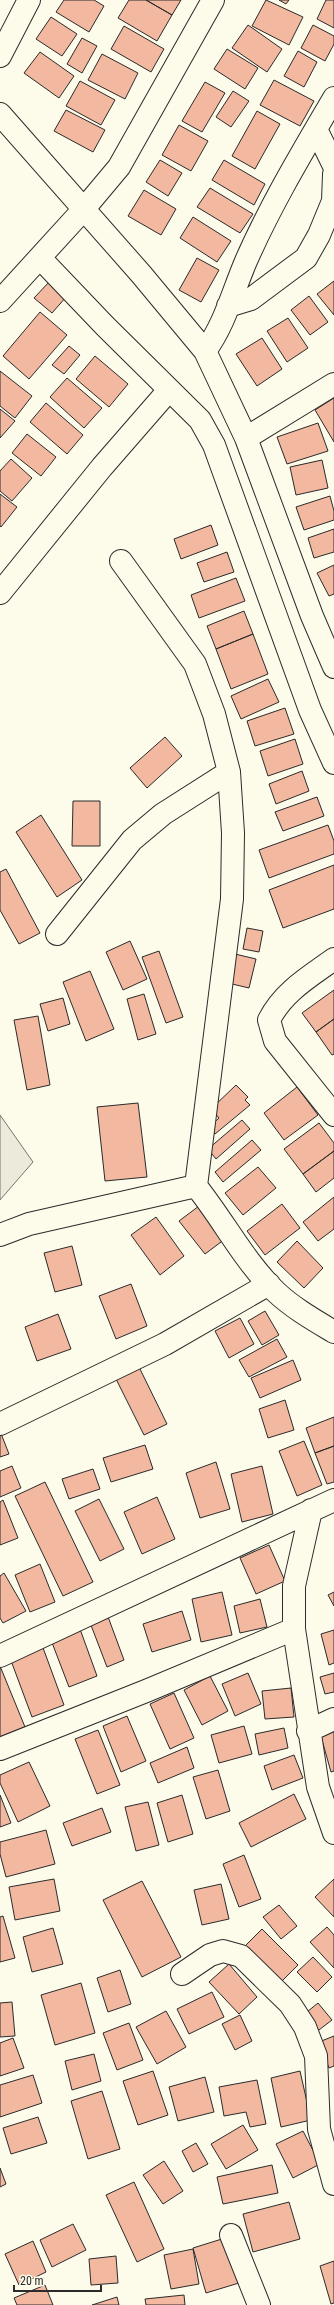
<svg xmlns="http://www.w3.org/2000/svg" width="334" height="2305" font-family="'Roboto Condensed',sans-serif">
<style>
.green{fill:#ecebdb;stroke:#74746e}
.building{fill:#f2b8a0;stroke:#2b2b2b}
.lines{fill:none;stroke-linecap:round;stroke-linejoin:round}
.street-casing{stroke:#2b2b2b;stroke-width:24}
.street{stroke:#fdfbea;stroke-width:22}
</style>
<rect width="100%" height="100%" fill="#fdfbea"/>
<path class="green" d="M0 1115 33 1162 0 1200Z"/>
<path class="building" d="M64 0H94L104 6 89 32 56 12Z
M129 0H146L172 15 157 41 118 18Z
M146 0H181L172 15Z
M266 0 303 17 289 45 252 26Z
M279 0H289L286 4Z
M326 0H334V28L317 19Z
M51 17 77 34 62 56 36 39Z
M248 25 282 49 267 72 232 48Z
M313 25 334 36V44L325 61 301 48Z
M124 26 164 49 151 72 111 49Z
M82 38 97 46 82 73 67 64Z
M227 49 258 68 245 89 214 69Z
M298 51 317 62 304 87 284 76Z
M40 52 74 76 59 98 24 73Z
M102 54 138 73 125 99 88 80Z
M274 80 314 101 300 126 260 105Z
M80 81 115 100 101 125 66 106Z
M205 82 225 93 202 132 182 121Z
M233 91 249 101 231 127 216 117Z
M66 110 105 130 93 152 54 131Z
M257 111 280 124 255 169 232 156Z
M179 125 208 141 191 171 162 155Z
M160 160 182 173 168 196 146 182Z
M224 160 265 184 254 205 212 180Z
M210 188 253 214 240 233 197 207Z
M144 190 176 209 161 235 128 216Z
M193 217 231 241 217 262 180 238Z
M197 258 219 270 201 302 179 290Z
M50 281 67 296 52 313 34 298Z
M334 281V315L317 294Z
M309 296 328 322 310 335 291 310Z
M40 312 67 335 29 379 3 356Z
M288 318 308 348 287 362 267 331Z
M262 338 282 369 257 386 236 354Z
M69 346 80 355 64 374 52 365Z
M95 356 128 384 109 407 76 379Z
M0 371 32 396 15 418 0 406Z
M67 378 102 408 84 428 50 397Z
M334 398V442L315 410Z
M46 403 83 435 67 454 30 422Z
M0 409 15 421 0 438Z
M318 423 328 451 287 464 277 437Z
M27 434 56 457 41 476 12 453Z
M11 459 32 478 12 501 0 491V471Z
M322 460 328 488 296 495 290 467Z
M0 494 17 507 1 527 0 526Z
M330 496 334 511V520L304 530 296 507Z
M211 525 218 545 181 559 174 539Z
M334 529V552L314 558 308 538Z
M227 552 234 572 204 582 197 563Z
M334 565V594L329 596 317 573Z
M236 578 245 601 199 618 191 595Z
M244 611 253 634 216 649 207 626Z
M253 634 268 674 231 689 216 649Z
M268 679 279 702 241 719 231 696Z
M285 708 294 734 255 746 247 721Z
M165 737 182 756 147 788 130 768Z
M295 739 303 764 268 776 260 751Z
M302 771 309 791 276 804 269 784Z
M317 797 324 816 283 831 275 812Z
M73 801H100V846H72Z
M41 815 82 880 57 897 16 832Z
M328 825 334 841V854L269 878 259 850Z
M334 865V909L283 928 269 890Z
M6 869 40 933 19 944 0 910V872Z
M247 928 263 931 259 952 243 949Z
M130 941 147 979 123 990 106 952Z
M159 951 183 1017 166 1023 142 957Z
M235 954 256 959 249 988 228 983Z
M90 971 114 1029 86 1041 63 982Z
M334 990V1019L316 1032 302 1013Z
M144 994 156 1034 138 1040 127 999Z
M63 998 70 1024 48 1031 40 1004Z
M38 1016 50 1085 27 1090 14 1020Z
M334 1019V1054L332 1055 316 1032Z
M236 1085 248 1097 245 1100 250 1105 215 1134 209 1127 219 1118 211 1109Z
M297 1087 318 1115 284 1140 264 1113Z
M138 1103 147 1177 105 1181 97 1107Z
M242 1120 250 1129 216 1159 208 1149Z
M319 1123 334 1143V1151L303 1174 284 1149Z
M252 1140 261 1150 223 1182 215 1172Z
M334 1151V1178L316 1192 303 1174Z
M258 1167 276 1188 243 1215 225 1193Z
M334 1197V1229L318 1241 303 1222Z
M282 1204 300 1228 265 1255 247 1231Z
M199 1206 225 1239 205 1254 179 1221Z
M156 1217 184 1256 160 1275 131 1235Z
M297 1241 323 1268 304 1288 277 1262Z
M72 1246 82 1285 55 1292 44 1253Z
M131 1284 147 1326 116 1339 99 1296Z
M265 1311 279 1335 262 1345 248 1321Z
M58 1314 71 1349 37 1361 25 1327Z
M240 1318 254 1344 229 1358 215 1331Z
M277 1339 287 1357 249 1377 239 1360Z
M293 1360 301 1380 260 1398 251 1378Z
M139 1367 167 1424 144 1435 116 1379Z
M285 1400 294 1430 268 1438 259 1409Z
M334 1417V1446L315 1453 306 1428Z
M0 1431 9 1454 0 1457Z
M304 1441 322 1485 297 1496 279 1451Z
M145 1445 153 1469 111 1482 103 1458Z
M334 1446V1482L327 1484 315 1453Z
M216 1462 230 1509 200 1518 186 1473Z
M12 1466 21 1488 0 1497V1471Z
M262 1466 273 1514 242 1522 231 1474Z
M93 1469 100 1489 69 1499 62 1479Z
M45 1482 93 1582 63 1596 15 1496Z
M157 1497 175 1539 142 1554 124 1512Z
M99 1499 124 1549 100 1561 75 1511Z
M3 1500 18 1538 0 1545V1502Z
M269 1545 285 1581 256 1594 240 1558Z
M40 1564 55 1602 30 1612 15 1575Z
M4 1573 26 1611 3 1623 0 1618V1576Z
M222 1592 232 1635 201 1642 192 1599Z
M334 1592V1606L328 1595Z
M260 1599 267 1627 240 1633 234 1606Z
M182 1611 191 1640 152 1652 143 1624Z
M107 1614 124 1660 107 1667 89 1620Z
M80 1629 97 1676 69 1687 51 1640Z
M334 1630V1663L329 1665 321 1634Z
M42 1645 64 1705 32 1717 10 1658Z
M0 1666 25 1727 0 1737Z
M248 1673 261 1704 235 1716 222 1684Z
M334 1673V1692L325 1694 320 1677Z
M210 1676 228 1711 202 1725 184 1690Z
M291 1688 294 1717 265 1719 262 1691Z
M174 1693 194 1738 170 1749 150 1704Z
M127 1716 146 1761 121 1772 103 1726Z
M244 1726 252 1754 219 1763 211 1735Z
M284 1728 288 1748 259 1755 255 1734Z
M334 1729V1771L331 1772 320 1733Z
M98 1730 120 1785 97 1794 75 1739Z
M187 1747 194 1768 158 1783 150 1763Z
M294 1755 303 1778 272 1790 264 1766Z
M29 1762 50 1806 18 1822 0 1783V1775Z
M218 1770 230 1811 206 1819 193 1777Z
M294 1794 306 1819 251 1847 239 1823Z
M0 1795 11 1823 0 1827Z
M182 1795 193 1834 168 1842 157 1803Z
M148 1802 159 1845 136 1851 125 1807Z
M102 1808 111 1832 72 1846 63 1823Z
M46 1830 55 1864 6 1877 0 1854V1842Z
M244 1855 261 1899 239 1907 223 1864Z
M54 1879 60 1911 15 1920 9 1887Z
M334 1879V1917L315 1897Z
M142 1881 181 1957 142 1977 103 1900Z
M221 1884 229 1919 202 1925 194 1890Z
M279 1905 297 1926 281 1939 263 1917Z
M3 1916 15 1958 0 1962V1917Z
M327 1927 334 1935V1968L310 1942Z
M53 1928 63 1964 32 1972 23 1937Z
M262 1929 298 1965 280 1983 243 1948Z
M313 1957 332 1977 317 1992 297 1972Z
M229 1964 257 1997 239 2014 209 1982Z
M120 1970 131 2004 108 2012 97 1978Z
M81 1983 95 2033 55 2045 41 1995Z
M212 1992 224 2017 189 2034 177 2009Z
M12 2002 15 2036 0 2037V2003Z
M318 2003 332 2020 315 2033 302 2016Z
M166 2011 186 2047 157 2064 136 2027Z
M240 2015 252 2041 235 2050 222 2024Z
M129 2023 143 2060 117 2070 103 2033Z
M334 2036V2066L329 2068 319 2042Z
M13 2038 24 2068 0 2076V2043Z
M94 2054 101 2081 72 2090 65 2061Z
M153 2071 168 2115 138 2125 123 2081Z
M300 2071 311 2120 281 2127 271 2078Z
M33 2075 42 2103 0 2117V2085Z
M205 2077 214 2112 178 2121 169 2087Z
M257 2080 266 2124 250 2127 246 2112 224 2116 219 2087Z
M102 2091 120 2149 88 2159 71 2101Z
M38 2117 47 2143 11 2154 3 2128Z
M243 2125 258 2150 226 2169 211 2144Z
M303 2131 320 2164 293 2178 276 2144Z
M196 2143 208 2164 193 2172 182 2151Z
M164 2161 183 2191 163 2204 143 2175Z
M272 2165 278 2193 223 2204 217 2177Z
M0 2168 6 2184 0 2187Z
M134 2182 164 2249 137 2262 106 2195Z
M289 2202 300 2239 253 2252 243 2214Z
M73 2224 86 2250 52 2267 40 2240Z
M225 2238 239 2283 206 2293 193 2248Z
M33 2241 46 2272 19 2285 5 2254Z
M193 2249 199 2284 171 2289 164 2255Z
M116 2256 118 2283 91 2285 89 2259Z
M334 2261V2303L331 2304 320 2266Z
M45 2285 53 2305H17L14 2298Z
M184 2295 185 2305H146L145 2299Z
M117 2297 119 2305H92Z"/>
<g class="lines">
<g class="street-casing">
<path id="street" d="M0 56 29 0
M0 114 141 274 205 351 246 438 312 616 334 667
M316 129 334 166
M40 258 105 326 200 420 214 445 310 710 334 763
M0 301 83 210 119 167 213 0
M228 306 251 299 306 258 319 235 333 201 334 174
M205 351C225 324 233 291 246 261 271 204 303 151 334 98
M246 438 334 384
M121 561 195 664 214 714 229 772 233 833 232 899 196 1186C224 1221 244 1261 276 1292 293 1308 314 1320 334 1332
M0 593 102 467 169 390
M57 934 132 840 163 814 229 772
M334 959C309 977 283 992 269 1020L275 1041 334 1115
M0 1235 29 1224 196 1186
M0 1424 165 1344 269 1284
M311 1510 294 1586V1629L318 1787 334 1833
M0 1656 334 1500
M308 1731 334 1719
M0 1749 146 1691 294 1629
M182 1974 210 1955 223 1951 241 1956 290 2004 305 2027 316 2056 319 2129 334 2184
M231 2235 259 2305"/>
</g>
<use href="#street" class="street"/>
</g>
<path d="M14 2285v6h87v-6" fill="none" stroke="#2b2b2b" stroke-width="2"/>
<text x="20" y="2285" font-size="12" fill="#2b2b2b" stroke="#fdfbea" stroke-width="3" paint-order="stroke">20 m</text>
</svg>
